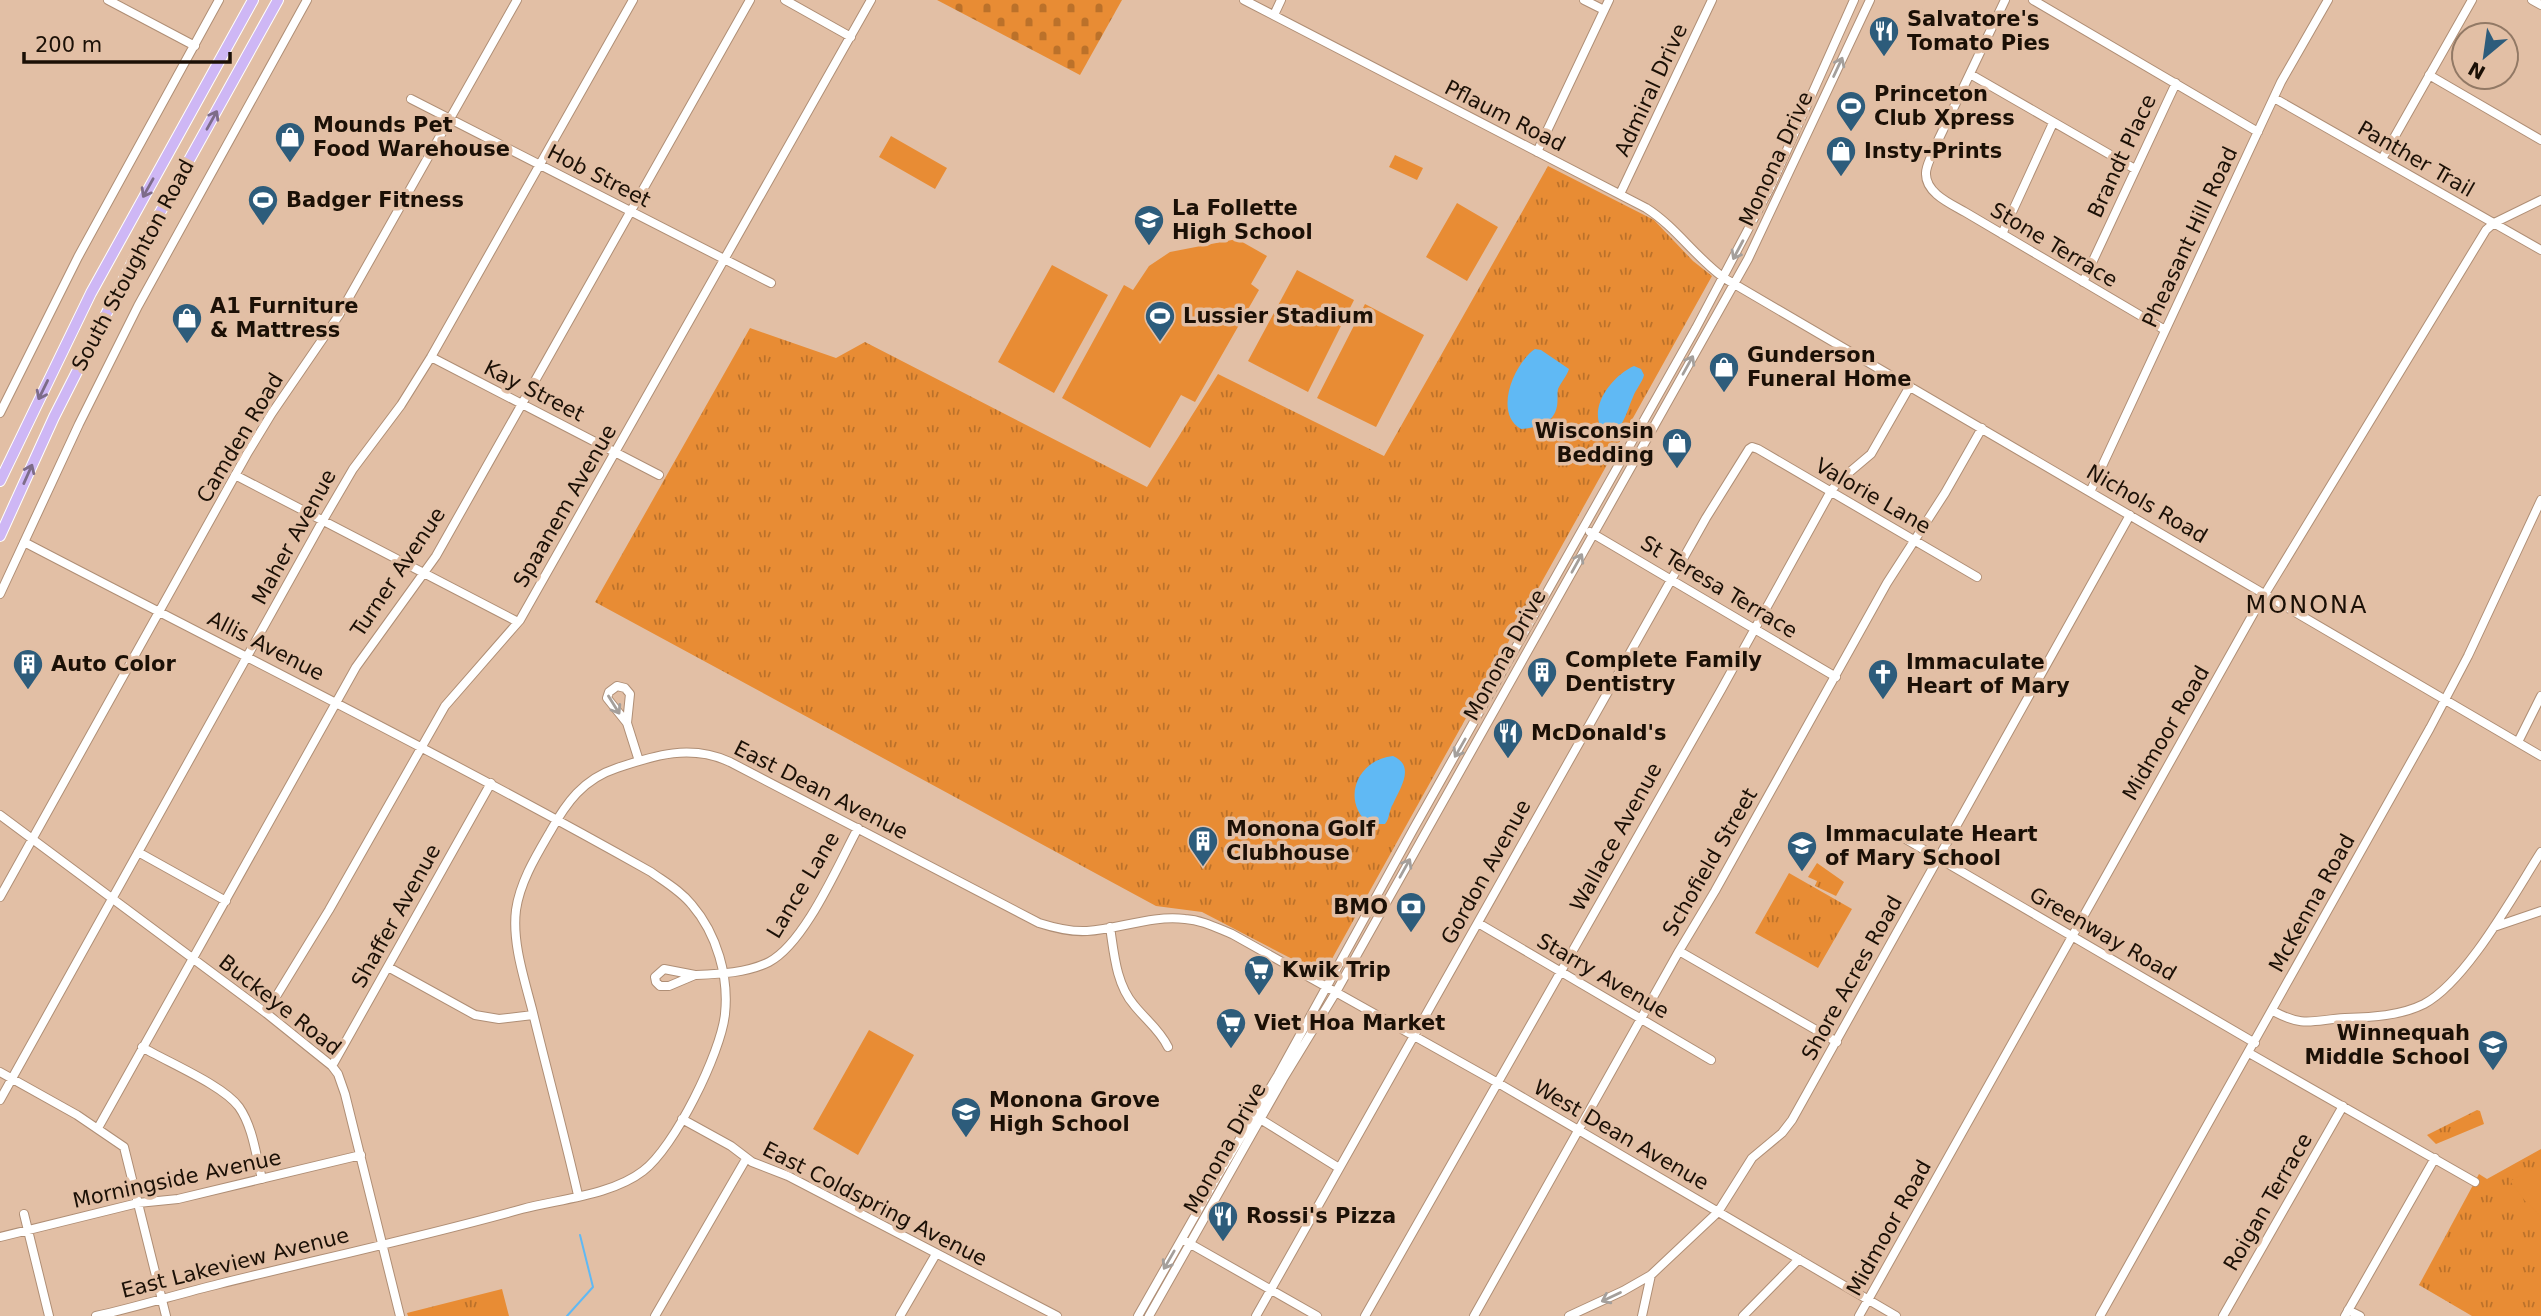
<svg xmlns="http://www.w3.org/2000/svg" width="2541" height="1316" font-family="'DejaVu Sans',sans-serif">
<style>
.grass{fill:url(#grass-tufts)}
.cemetery{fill:url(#cemetery-stones)}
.pitch{fill:#e88c34}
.water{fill:#60b9f4}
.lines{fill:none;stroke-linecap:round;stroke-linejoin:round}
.stream{stroke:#60b9f4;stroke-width:2}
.minor-casing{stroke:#af8e75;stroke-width:10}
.major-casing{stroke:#fff;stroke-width:12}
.minor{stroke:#fff;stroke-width:8}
.major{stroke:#ceb7f5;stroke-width:10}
.oneway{stroke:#a49f9b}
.oneway2{stroke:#7d6c89}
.labels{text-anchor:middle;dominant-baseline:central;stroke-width:7;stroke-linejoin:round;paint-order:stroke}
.poi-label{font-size:21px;font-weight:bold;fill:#1b1006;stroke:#e2bfa5;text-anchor:start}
.street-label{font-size:21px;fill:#1b1006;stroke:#e2bfa5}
.quarter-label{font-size:24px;letter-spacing:2px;fill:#1b1006;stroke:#e2bfa5}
</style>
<defs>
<pattern id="grass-tufts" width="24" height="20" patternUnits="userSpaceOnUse" patternTransform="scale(1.75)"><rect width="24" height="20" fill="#e88c34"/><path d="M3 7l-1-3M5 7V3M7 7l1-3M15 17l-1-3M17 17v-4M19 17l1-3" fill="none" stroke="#bb712a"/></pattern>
<pattern id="cemetery-stones" width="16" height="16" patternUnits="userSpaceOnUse" patternTransform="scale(1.75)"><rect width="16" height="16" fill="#e88c34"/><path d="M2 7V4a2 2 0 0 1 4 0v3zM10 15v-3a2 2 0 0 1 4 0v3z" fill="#bb712a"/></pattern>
</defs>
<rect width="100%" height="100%" fill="#e2bfa5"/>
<path class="grass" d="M1548 166 1654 220 1693 261 1712 276 1323 975 1202 912 1156 906 595 602 750 328 836 358 865 342 1147 487 1218 374 1384 456Z
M1817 863 1844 882 1836 896 1815 886 1817 881 1808 877Z
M1789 873 1852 909 1818 968 1755 933Z
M2477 1110 2480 1111 2484 1124 2436 1144 2427 1135Z
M2541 1149V1316H2472L2419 1285 2479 1174 2487 1179Z
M502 1289 509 1316H408L407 1313Z"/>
<path class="cemetery" d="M937 0H1122L1080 75Z"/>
<path class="pitch" d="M891 136 947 168 935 189 879 157Z
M1395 155 1423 168 1417 180 1389 167Z
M1457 203 1498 227 1467 281 1426 257Z
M1237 239 1267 256 1251 284 1259 290 1195 402 1181 395 1150 448 1062 398 1124 285 1133 290 1149 266 1170 252Z
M1052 265 1108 295 1054 393 998 362Z
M1297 270 1354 300 1308 392 1248 361Z
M1365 304 1424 335 1376 427 1317 398Z
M869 1030 914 1055 858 1155 813 1129Z
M2541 1165V1216L2525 1201 2510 1181Z"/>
<path class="water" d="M1535 349 1541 350 1569 369C1567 376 1561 382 1558 389 1557 394 1558 401 1557 406 1554 424 1536 428 1521 429 1493 413 1514 363 1535 349Z
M1634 366 1641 369 1644 375C1642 383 1636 389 1633 397 1627 411 1625 422 1614 434H1606C1584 412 1611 376 1634 366Z
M1393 756C1416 766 1400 788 1393 804 1389 810 1390 818 1385 824H1369C1340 800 1358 759 1393 756Z"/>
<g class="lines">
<path class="stream" d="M567 1316 593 1287 580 1235"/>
<g class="minor-casing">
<path id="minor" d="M108 0 195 46
M785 0 851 37
M1244 0 1646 208C1676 227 1695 257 1724 278L2541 756
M1584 0 1604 10
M2005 0 1933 151C1931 158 1926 166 1926 173 1925 193 1951 204 1965 212L2165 330
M2033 0 2258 132
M2532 0 2541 5
M1274 15 1281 0
M1970 74 2135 169
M2429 75 2541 140
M2274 98 2541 250
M411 99 771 283
M1537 152 1609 0
M2382 159 2472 0
M1620 194 1712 0
M2002 234 2053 123
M2083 282 2176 83
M431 357 659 475
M0 413 78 257 219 0
M235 475 518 622
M2090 492 2281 82 2328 0
M1590 532 1836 677
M24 542C233 651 445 756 651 872 665 882 681 891 692 905 717 934 729 977 725 1014 721 1053 674 1148 643 1171 612 1195 560 1199 522 1209 422 1237 320 1259 219 1284 178 1294 137 1307 96 1316
M0 594 79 424 138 306 307 0
M627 723 630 694 625 688 617 686 609 692 607 698 627 723 639 761
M2518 742 2541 696
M0 815 266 1013 332 1066 338 1074 345 1094 400 1316
M1897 834 2255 1043
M138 852 226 901
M0 897 247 454 272 413 339 315 517 0
M1478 923 1711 1060
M1110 927C1114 953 1116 984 1134 1005 1145 1019 1160 1030 1168 1047
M2494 927 2541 911
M1679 951 1837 1042
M388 967 475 1015 499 1019 533 1015
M664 969 695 975 669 986H660L656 982 655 977Z
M695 975C719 974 747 973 769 962 805 943 838 865 858 828
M2273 1011C2304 1028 2313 1020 2345 1018 2372 1017 2400 1016 2424 1004 2467 981 2514 894 2541 852
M266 1013 329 910 445 706 520 620 871 0
M142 1047C167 1062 223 1085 239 1107 253 1127 256 1156 262 1179
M2249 1053 2475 1182
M332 1066 491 783
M0 1072 77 1115 124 1147 166 1316
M0 1100 322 522 353 469 401 405 431 357 633 0
M1257 1117 1339 1168
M682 1119 731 1146 752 1162 788 1176 1057 1316
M98 1128 356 667 436 556 750 0
M578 1195C564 1133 547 1071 532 1009 524 978 512 942 516 910 520 882 536 856 550 832 566 803 583 779 617 768 655 755 691 744 730 762L1039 923C1055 928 1070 932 1087 931 1120 929 1151 915 1185 919 1202 920 1217 928 1232 934L1498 1083 1896 1316
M24 1214 49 1316
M0 1237 138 1203 178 1199 361 1155
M1187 1242 1317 1316
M2348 1310 2360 1316
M655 1316 746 1159
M900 1316 936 1254
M1138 1316 1217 1177 1278 1075 1414 828 1696 328 1770 188 1854 0
M1149 1316 1283 1079 1336 992 1748 259 1870 0
M1256 1316 1706 518 1749 449 1752 447 1758 449 1977 577
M1365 1316 1721 690 1831 491 1839 481 1871 454 1910 386
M1474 1316 1679 951 1715 891 1887 583 1945 493 1982 428
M1569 1316 1623 1291 1651 1275 1718 1212 1752 1158 1782 1133 1792 1120 2130 515
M1642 1316 1651 1275
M1743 1316 1799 1259
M1859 1316 2257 607 2486 230 2494 223 2541 200
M2100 1316 2430 728 2468 656 2541 500
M2223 1316 2343 1106
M2345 1316 2435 1158"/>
</g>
<g class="major-casing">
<path id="major" d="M0 481 91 293 253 0
M0 536 54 417 132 263 278 0"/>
</g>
<use href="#minor" class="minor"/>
<use href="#major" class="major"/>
</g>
<defs><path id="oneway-shaft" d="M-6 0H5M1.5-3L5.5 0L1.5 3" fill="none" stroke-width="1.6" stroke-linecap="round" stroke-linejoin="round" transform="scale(1.75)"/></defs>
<g class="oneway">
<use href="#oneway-shaft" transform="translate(1838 67) rotate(-65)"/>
<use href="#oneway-shaft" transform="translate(1738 250) rotate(118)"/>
<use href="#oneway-shaft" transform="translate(1688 365) rotate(-61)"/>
<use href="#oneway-shaft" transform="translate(1577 563) rotate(-61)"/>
<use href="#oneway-shaft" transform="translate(614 705) rotate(58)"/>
<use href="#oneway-shaft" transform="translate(1460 748) rotate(120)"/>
<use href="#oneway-shaft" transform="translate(1405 868) rotate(-61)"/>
<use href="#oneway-shaft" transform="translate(1169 1260) rotate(120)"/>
<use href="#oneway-shaft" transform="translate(1611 1297) rotate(155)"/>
</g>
<g class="oneway2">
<use href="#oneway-shaft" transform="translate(212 120) rotate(-61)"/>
<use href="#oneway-shaft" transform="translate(148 188) rotate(119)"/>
<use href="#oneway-shaft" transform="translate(43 390) rotate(116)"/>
<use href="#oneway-shaft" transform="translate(28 474) rotate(-66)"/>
</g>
<defs>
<g id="restaurant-pin" transform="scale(1.575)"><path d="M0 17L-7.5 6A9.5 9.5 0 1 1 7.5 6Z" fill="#2d5c7b" stroke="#e2bfa5"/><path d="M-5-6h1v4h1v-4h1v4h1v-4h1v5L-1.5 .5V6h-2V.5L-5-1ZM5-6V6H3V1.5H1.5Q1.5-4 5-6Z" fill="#fff"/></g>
<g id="stadium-pin" transform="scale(1.575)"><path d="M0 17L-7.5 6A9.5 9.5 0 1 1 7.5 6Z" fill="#2d5c7b" stroke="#e2bfa5"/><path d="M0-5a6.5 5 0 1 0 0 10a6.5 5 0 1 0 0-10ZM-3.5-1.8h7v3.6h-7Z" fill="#fff"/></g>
<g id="shop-pin" transform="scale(1.575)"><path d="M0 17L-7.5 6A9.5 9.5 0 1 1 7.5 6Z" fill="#2d5c7b" stroke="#e2bfa5"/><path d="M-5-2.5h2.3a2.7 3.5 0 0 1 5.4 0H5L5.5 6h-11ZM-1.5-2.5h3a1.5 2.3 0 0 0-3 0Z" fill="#fff"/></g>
<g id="school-pin" transform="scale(1.575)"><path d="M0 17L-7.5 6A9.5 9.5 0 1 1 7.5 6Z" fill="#2d5c7b" stroke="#e2bfa5"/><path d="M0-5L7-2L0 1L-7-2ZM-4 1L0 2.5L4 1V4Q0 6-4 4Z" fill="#fff"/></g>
<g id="building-pin" transform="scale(1.575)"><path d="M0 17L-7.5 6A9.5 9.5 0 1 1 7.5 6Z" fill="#2d5c7b" stroke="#e2bfa5"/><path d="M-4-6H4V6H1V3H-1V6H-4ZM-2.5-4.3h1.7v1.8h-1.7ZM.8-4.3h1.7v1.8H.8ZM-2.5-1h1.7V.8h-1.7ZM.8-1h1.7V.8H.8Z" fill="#fff"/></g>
<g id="church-pin" transform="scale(1.575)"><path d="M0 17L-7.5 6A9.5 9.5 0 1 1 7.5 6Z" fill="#2d5c7b" stroke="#e2bfa5"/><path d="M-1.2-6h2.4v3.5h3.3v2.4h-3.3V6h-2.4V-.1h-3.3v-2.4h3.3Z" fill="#fff"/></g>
<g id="bank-pin" transform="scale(1.575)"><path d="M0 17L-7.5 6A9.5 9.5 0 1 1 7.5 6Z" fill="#2d5c7b" stroke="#e2bfa5"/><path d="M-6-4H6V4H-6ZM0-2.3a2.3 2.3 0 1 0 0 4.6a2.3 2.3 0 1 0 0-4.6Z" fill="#fff"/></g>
<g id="supermarket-pin" transform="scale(1.575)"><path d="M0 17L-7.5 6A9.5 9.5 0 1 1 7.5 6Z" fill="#2d5c7b" stroke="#e2bfa5"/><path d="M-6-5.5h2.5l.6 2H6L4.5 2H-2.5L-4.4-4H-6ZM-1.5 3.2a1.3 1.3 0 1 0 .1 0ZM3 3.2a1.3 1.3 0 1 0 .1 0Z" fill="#fff"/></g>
</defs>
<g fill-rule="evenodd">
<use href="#restaurant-pin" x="1884" y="31"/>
<use href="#stadium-pin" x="1851" y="106"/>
<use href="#shop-pin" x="290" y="137"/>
<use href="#shop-pin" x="1841" y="151"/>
<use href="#stadium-pin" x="263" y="200"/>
<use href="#school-pin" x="1149" y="220"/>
<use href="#stadium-pin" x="1160" y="316"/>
<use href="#shop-pin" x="187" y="318"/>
<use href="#shop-pin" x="1724" y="367"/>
<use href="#shop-pin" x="1677" y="443"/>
<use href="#building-pin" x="28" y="664"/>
<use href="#building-pin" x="1542" y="672"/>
<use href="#church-pin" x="1883" y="674"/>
<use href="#restaurant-pin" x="1508" y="733"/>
<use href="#building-pin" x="1203" y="841"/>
<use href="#school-pin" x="1802" y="846"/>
<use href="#bank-pin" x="1411" y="907"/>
<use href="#supermarket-pin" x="1259" y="970"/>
<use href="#supermarket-pin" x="1231" y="1023"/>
<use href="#school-pin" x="2493" y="1045"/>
<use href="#school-pin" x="966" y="1112"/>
<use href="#restaurant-pin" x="1223" y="1216"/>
</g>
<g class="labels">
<g class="poi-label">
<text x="1907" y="19">Salvatore's<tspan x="1907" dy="24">Tomato Pies</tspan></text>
<text x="1874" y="94">Princeton<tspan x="1874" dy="24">Club Xpress</tspan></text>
<text x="313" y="125">Mounds Pet<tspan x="313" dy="24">Food Warehouse</tspan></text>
<text x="1864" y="151">Insty-Prints</text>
<text x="286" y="200">Badger Fitness</text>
<text x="1172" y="208">La Follette<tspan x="1172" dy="24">High School</tspan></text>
<text x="210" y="306">A1 Furniture<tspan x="210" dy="24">&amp; Mattress</tspan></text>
<text x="1183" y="316">Lussier Stadium</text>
<text x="1747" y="355">Gunderson<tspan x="1747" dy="24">Funeral Home</tspan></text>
<text x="1654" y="431" text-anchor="end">Wisconsin<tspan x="1654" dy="24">Bedding</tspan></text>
<text x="1565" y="660">Complete Family<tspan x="1565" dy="24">Dentistry</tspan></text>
<text x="1906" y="662">Immaculate<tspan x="1906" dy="24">Heart of Mary</tspan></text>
<text x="51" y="664">Auto Color</text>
<text x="1531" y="733">McDonald's</text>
<text x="1226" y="829">Monona Golf<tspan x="1226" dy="24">Clubhouse</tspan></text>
<text x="1825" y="834">Immaculate Heart<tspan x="1825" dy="24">of Mary School</tspan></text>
<text x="1388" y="907" text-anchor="end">BMO</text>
<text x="1282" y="970">Kwik Trip</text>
<text x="1254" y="1023">Viet Hoa Market</text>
<text x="2470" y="1033" text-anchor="end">Winnequah<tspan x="2470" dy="24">Middle School</tspan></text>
<text x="989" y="1100">Monona Grove<tspan x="989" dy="24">High School</tspan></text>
<text x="1246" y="1216">Rossi's Pizza</text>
</g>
<g class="street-label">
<text transform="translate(1651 90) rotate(-65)">Admiral Drive</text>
<text transform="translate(1505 116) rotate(27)">Pflaum Road</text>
<text transform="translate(2122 156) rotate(-65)">Brandt Place</text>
<text transform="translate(1776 159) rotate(-65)">Monona Drive</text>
<text transform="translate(2416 159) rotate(30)">Panther Trail</text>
<text transform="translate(599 176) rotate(27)">Hob Street</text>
<text transform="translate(2190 237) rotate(-65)">Pheasant Hill Road</text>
<text transform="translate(2054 245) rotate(31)">Stone Terrace</text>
<text transform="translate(133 265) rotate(-62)">South Stoughton Road</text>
<text transform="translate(534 391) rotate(27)">Kay Street</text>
<text transform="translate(240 438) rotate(-59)">Camden Road</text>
<text transform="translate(1873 496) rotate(30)">Valorie Lane</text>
<text transform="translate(2147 504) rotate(30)">Nichols Road</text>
<text transform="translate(565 506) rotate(-60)">Spaanem Avenue</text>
<text transform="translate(294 537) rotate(-61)">Maher Avenue</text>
<text transform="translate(398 572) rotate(-56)">Turner Avenue</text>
<text transform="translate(1719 587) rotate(31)">St Teresa Terrace</text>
<text transform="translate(266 646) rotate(27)">Allis Avenue</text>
<text transform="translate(1505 655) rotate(-61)">Monona Drive</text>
<text transform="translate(2166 733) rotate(-60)">Midmoor Road</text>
<text transform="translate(821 790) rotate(27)">East Dean Avenue</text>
<text transform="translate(1616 837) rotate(-61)">Wallace Avenue</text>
<text transform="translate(1710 862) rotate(-60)">Schofield Street</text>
<text transform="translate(1486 872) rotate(-61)">Gordon Avenue</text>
<text transform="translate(803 885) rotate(-59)">Lance Lane</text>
<text transform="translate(2312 903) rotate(-61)">McKenna Road</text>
<text transform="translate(396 916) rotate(-61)">Shaffer Avenue</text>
<text transform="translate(2103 934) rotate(30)">Greenway Road</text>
<text transform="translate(1603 976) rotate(30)">Starry Avenue</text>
<text transform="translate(1852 978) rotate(-61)">Shore Acres Road</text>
<text transform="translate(280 1005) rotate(38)">Buckeye Road</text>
<text transform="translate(1621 1135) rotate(30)">West Dean Avenue</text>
<text transform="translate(1225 1148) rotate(-61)">Monona Drive</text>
<text transform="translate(177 1179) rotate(-12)">Morningside Avenue</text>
<text transform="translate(2268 1202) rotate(-60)">Roigan Terrace</text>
<text transform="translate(875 1204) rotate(27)">East Coldspring Avenue</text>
<text transform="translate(1889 1228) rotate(-61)">Midmoor Road</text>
<text transform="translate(235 1263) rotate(-14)">East Lakeview Avenue</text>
</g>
<g class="quarter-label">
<text x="2307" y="605">MONONA</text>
</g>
</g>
<g transform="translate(2485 56) rotate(209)"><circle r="33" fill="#e2bfa5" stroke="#927965" stroke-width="2"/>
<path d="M0-5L12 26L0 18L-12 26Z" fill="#2d5c7b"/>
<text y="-10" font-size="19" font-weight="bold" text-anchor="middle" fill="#1b1006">N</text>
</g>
<path d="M24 52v10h206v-10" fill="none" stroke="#1b1006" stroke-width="3.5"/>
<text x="35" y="52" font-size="21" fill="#1b1006" stroke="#e2bfa5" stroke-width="5" paint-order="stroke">200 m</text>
</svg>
